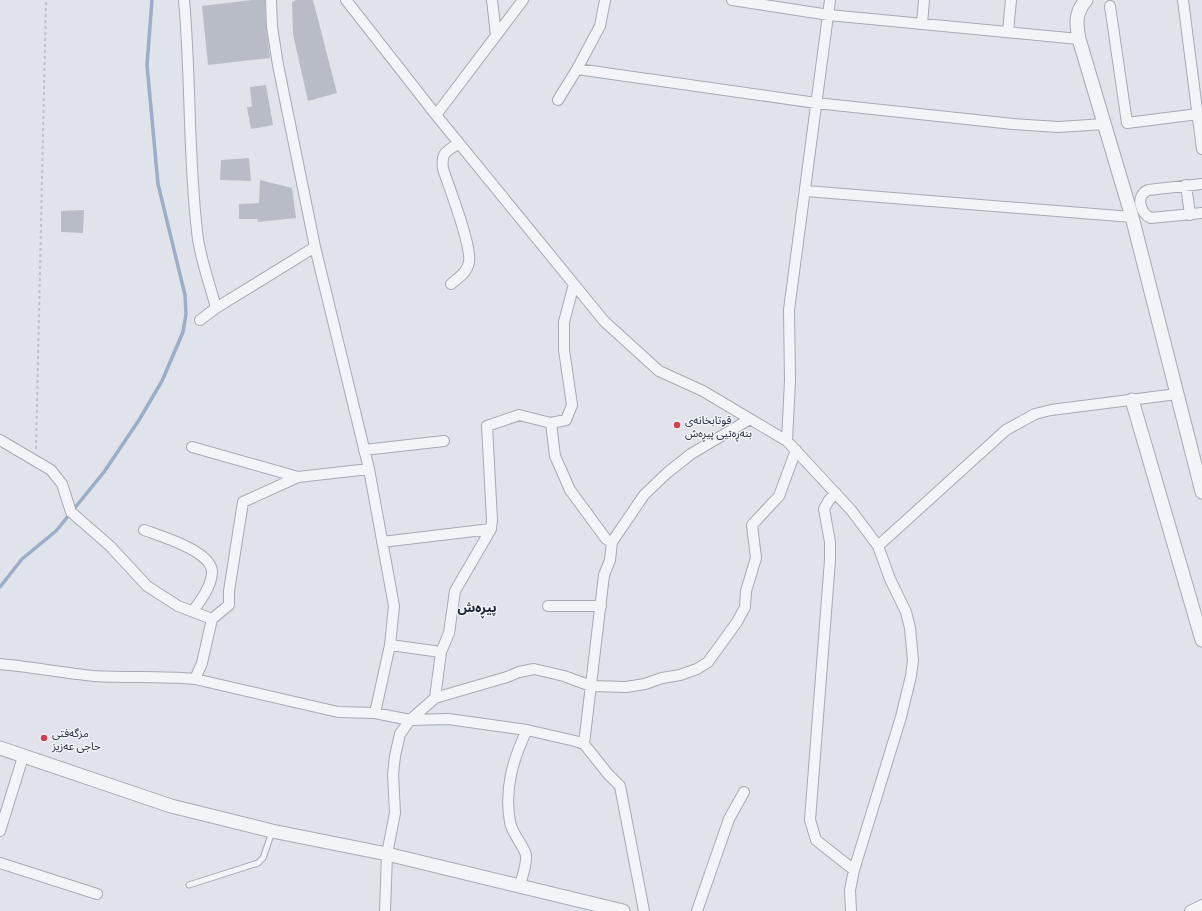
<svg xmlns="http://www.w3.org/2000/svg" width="1202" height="911" font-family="Barlow,'Noto Sans Arabic',sans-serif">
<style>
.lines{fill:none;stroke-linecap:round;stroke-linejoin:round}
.stream{stroke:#99aecb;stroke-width:3.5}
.building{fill:#b7bcc7}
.service-casing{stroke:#a5aab4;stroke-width:7}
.minor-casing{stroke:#a5aab4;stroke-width:12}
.tertiary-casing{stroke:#a5aab4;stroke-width:15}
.path{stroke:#bec1c9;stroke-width:2;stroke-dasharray:3 3;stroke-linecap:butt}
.service{stroke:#f3f4f8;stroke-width:5}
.minor{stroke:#f3f4f8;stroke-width:10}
.tertiary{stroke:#f3f4f8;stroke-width:13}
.poi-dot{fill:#d43f4c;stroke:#eff2f7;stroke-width:1.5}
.labels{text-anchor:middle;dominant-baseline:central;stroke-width:3;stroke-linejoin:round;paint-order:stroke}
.poi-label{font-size:11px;fill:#283042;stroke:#eff2f7;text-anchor:start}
.quarter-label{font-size:13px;font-weight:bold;fill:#1a2132;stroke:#eff2f7}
</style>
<rect width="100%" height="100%" fill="#e0e3ea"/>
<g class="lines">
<path class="stream" d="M0 587 22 559 56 531 104 472 139 420 162 381 183 332 186 314 185 295 158 184 147 65 152 0"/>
</g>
<path class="building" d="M252 0H265L266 27 270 58 208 65 202 6Z
M296 0H313L337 93 308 101 293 34 292 2Z
M266 85 273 125 251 129 247 107H252L250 87Z
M249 158 251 181 220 180 221 160Z
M260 180 292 188 296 218 257 222 258 219H239V204L259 203Z
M84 210 83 233 61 232V211Z"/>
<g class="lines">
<g class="service-casing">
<path id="service" d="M189 885 258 863 263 858 272 832"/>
</g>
<g class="minor-casing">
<path id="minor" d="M184 0C191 77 188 154 197 231 199 256 210 284 216 308
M271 0 272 27 278 65 315 247 369 469 394 606 390 645 441 652 435 698
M346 0 436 115 604 321 659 371 703 391 787 441 851 510 878 546 890 579 906 612 910 628 913 660 911 676 901 717 854 870 850 890 851 911
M492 0 496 35
M732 0 829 15 1079 39
M1183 0 1202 149
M1110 6 1127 123 1198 114
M922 24 924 0
M1008 32 1011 0
M577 69 816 103 1013 124 1058 127 1105 124
M558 100 577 69 600 26 605 0
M436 115 523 0
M1202 184 1148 190C1135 196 1140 213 1151 218L1202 213
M1186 185 1190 215
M806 191 1132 217
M451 284C459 277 467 273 469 262 472 246 449 187 443 169 441 152 446 152 459 143
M200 320 216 308 315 247
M551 423 555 456 570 490 606 539 612 542
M0 440 51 470 62 484 71 512 110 546 147 586 178 606 212 619 202 663 195 679C162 676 128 678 94 676 63 673 32 667 0 664
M787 441 790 380 789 310 830 0
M192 447 298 477 369 469
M364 450 444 441
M836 493 829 500 824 509 830 542V560L810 820 816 840 854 870
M144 530C160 536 213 551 212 573 211 587 201 600 193 611
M382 542 491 529
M878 546 1006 430 1035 414 1051 410 1177 394
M548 606H601
M212 619 229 605V591L243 502 298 477
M441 652 449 633 455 591 491 529 492 520 487 426 519 415 551 423 566 420 572 405 564 350V322L574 284
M195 679 338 712 375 713 410 720 448 719 527 730 575 741 584 744 608 774 620 786 644 911
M375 713 390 645
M584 744 604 575 610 560 612 542 644 495 667 473 691 454 750 419
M0 831 23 757
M0 863 97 894
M520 885C522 877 527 864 526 855 523 844 512 834 510 822 504 789 513 759 527 730
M385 911 387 854 395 813 393 774 395 756 400 734 410 720 435 698 507 677 519 672 534 669 564 676 591 686 626 687 645 684 662 678 680 675 697 669 708 662 737 622 745 607 746 591 756 558 752 525 779 496 796 450
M697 911 729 819 744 792
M1190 911 1202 905"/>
</g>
<g class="tertiary-casing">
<path id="tertiary" d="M1086 0C1075 13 1076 23 1079 39L1132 217 1202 492
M1132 400 1202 640
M0 748 171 806 272 831 387 854 623 911"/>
</g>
<path class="path" d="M36 449 46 0"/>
<use href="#service" class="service"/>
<use href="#minor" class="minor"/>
<use href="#tertiary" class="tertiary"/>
</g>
<g class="poi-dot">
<circle cx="677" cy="425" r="4"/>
<circle cx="44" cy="738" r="4"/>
</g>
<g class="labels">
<g class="poi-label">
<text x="685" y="419">قوتابخانەی<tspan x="685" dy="13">بنەڕەتیی پیڕەش</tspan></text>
<text x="52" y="732">مزگەفتی<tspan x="52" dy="13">حاجی عەزیز</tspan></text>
</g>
<g class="quarter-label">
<text x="477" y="607">پیڕەش</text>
</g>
</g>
</svg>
